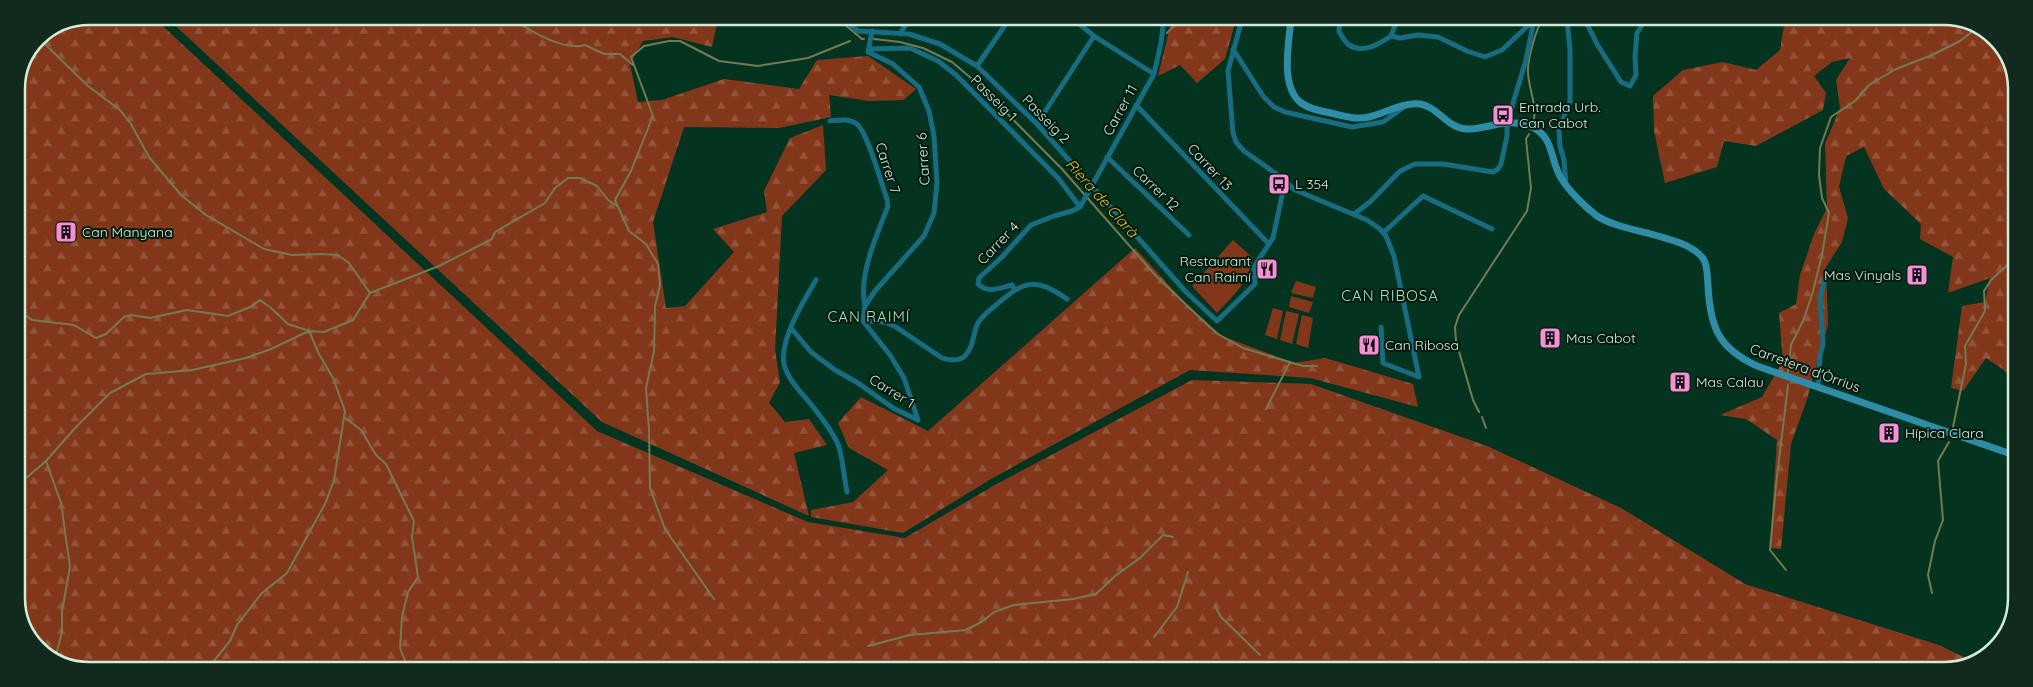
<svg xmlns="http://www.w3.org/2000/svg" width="2033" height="687" font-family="Quicksand,sans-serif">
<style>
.forest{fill:url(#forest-firs)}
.pitch{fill:#83371a}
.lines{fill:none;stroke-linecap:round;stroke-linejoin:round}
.stream{stroke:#767a53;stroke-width:2}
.street{stroke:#186c81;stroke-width:5}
.secondary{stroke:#2f8ca6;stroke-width:7}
.labels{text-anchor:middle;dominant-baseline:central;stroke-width:4;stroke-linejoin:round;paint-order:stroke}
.street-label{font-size:14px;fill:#d0eddc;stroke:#02190d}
.poi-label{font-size:14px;fill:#d0eddc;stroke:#02190d;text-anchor:start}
.water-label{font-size:15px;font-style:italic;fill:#dac22b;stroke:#02190d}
.neighbourhood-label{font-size:15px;letter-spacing:1px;fill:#a4e0be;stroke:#02190d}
.rim{fill:none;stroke:#d0eddc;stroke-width:2.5}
</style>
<defs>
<pattern id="forest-firs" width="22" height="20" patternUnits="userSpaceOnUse" patternTransform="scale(1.25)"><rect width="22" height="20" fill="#83371a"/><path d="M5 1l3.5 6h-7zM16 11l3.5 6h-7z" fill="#94543b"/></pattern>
</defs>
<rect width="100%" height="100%" fill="#043420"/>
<path class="forest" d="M89 16H152L597 431 808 522 905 538 993 486 1192 380 1311 384 1487 446 1621 508 1745 584 1939 645 1972 661 1945 671 66 667 31 643 16 603V84L38 37Z
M165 16 718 18 712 47 673 37 643 41 630 64 638 102 662 100 724 79 799 89 817 60 868 56 916 89 904 100 869 101 829 95 831 117 779 128 684 127 653 222 666 308 685 306 734 252 713 229 767 212 764 191 790 138 823 125 826 170 782 216 775 350 780 382 769 403 785 422 809 419 827 445 794 453 809 516 602 422Z
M1172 18 1236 19 1225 59 1197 83 1180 65 1158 76Z
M1785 20H1967L2002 44 2017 84 2015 385 2004 370 1986 358 1963 391 1951 388 1962 306 1985 302 1990 278 1948 293 1953 257 1920 239 1921 224 1884 189 1864 147 1846 156 1839 187 1848 218 1842 242 1826 267 1828 325 1807 399 1791 444 1781 549 1770 548 1777 440 1746 419 1720 415 1762 397 1783 361 1779 313 1796 304 1800 275 1814 234 1827 208 1825 144 1840 108 1836 80 1850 58 1832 62 1814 76 1826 93 1823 110 1756 146 1724 141 1717 167 1665 183 1654 131 1653 96 1683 70 1723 62 1756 70 1780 50Z
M1135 248 1186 304 1222 336 1294 363 1325 358 1413 384 1418 407 1310 378 1190 370 991 479 903 533 811 517V510L853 502 888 470 849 448 838 423 861 397 928 431Z"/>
<path class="pitch" d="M1233 240 1253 258C1247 284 1235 294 1217 313L1192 286Z
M1296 281 1316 287 1313 298 1291 293Z
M1291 296 1313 302 1309 313 1289 307Z
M1273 308 1283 311 1277 339 1265 335Z
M1286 311 1299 314 1292 344 1280 340Z
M1302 315 1313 318 1308 348 1296 344Z"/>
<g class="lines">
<path class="stream" d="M509 17C527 29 564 52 585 45L604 54H620L633 65
M837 18 862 39H864
M1167 33 1182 18
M41 36 47 46 88 86 120 110 131 124 149 157 181 195 206 215 264 249 292 255 322 254 338 255 349 263 370 293 439 266 492 239 495 232 545 203 555 188 568 178H580L597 186 608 200 617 206
M874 39 900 42 923 48 952 62 978 84 1062 169 1156 276 1216 333 1243 348 1303 366H1317
M1533 123C1538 107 1529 90 1528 73 1527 61 1536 28 1543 19
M16 311 21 312 32 320 74 325 96 338 106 334 124 317 131 315 150 318 187 310 228 316 250 307 260 300 271 308 288 324 309 331 319 354 333 378 345 411 334 480 326 502 287 573 262 593 237 625 230 641 209 667
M1788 372 1791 345 1803 321 1812 295 1822 255 1829 213 1822 198 1819 175 1820 148 1831 117 1855 101 1869 85 1877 80 1896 69 1932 55 1960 41 1978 27
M1266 409 1290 362
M1479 412 1473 400 1456 341 1455 327 1459 315 1527 211 1531 188 1526 139 1529 134
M344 417 361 430 376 455 386 464 414 521 412 537 418 577 408 592 402 617 400 648 408 668
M1482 417 1486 428
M1953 427 1966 364 1965 346 1985 311 1984 291 1991 280 2015 258
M46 461 61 503 70 567 62 611V632L55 659
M16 482 25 479 46 461 76 427 110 393 146 374 192 370 246 358 271 349 309 331 324 332 353 320 370 293
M16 507 22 496 25 479
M1786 570 1770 550 1776 485 1788 385
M1932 593 1928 575 1935 541 1943 520 1938 461 1949 442
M714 599 665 529 650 488 649 430 646 388 654 351 655 306 660 285 658 264 646 244 629 231 615 200 631 171 653 116 631 57 644 46 669 41H680L719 61 758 66 808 58 850 41
M1215 606 1221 617 1260 655
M1154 637 1177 607 1188 572
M868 646 910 635 966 630 983 621 994 612 1014 605 1073 599 1096 594 1115 576 1140 558 1163 535 1173 537"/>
<path class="street" d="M841 18 858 31 909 34 940 44 977 66 1037 124 1186 292 1217 321 1255 284 1254 267 1273 238 1285 182
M1072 18 1094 36 1154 74
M1242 19 1228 71 1233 133 1236 142 1244 151 1275 173 1295 190 1367 220 1380 229 1386 236 1394 256 1419 377
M1340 19 1339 32C1342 36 1345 42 1349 45 1364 54 1379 44 1391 36L1400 38 1418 35 1438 37 1467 51 1485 57 1502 50 1535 19
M1589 19 1588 26 1597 44 1621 82 1630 86 1636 75 1635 57 1637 33 1646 19
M900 34 910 18
M1391 36 1396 23 1401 19
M869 49 910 48 938 61 956 75 1059 179 1080 207
M1233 49 1263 96 1274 107 1285 112 1352 127 1383 122 1404 107
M977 66 1010 18
M1136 105 1268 243
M830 121C840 120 849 118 857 124 868 133 881 183 887 199L888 206C877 235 858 275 865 306
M1037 124 1094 36
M1107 157 1189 235
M1566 185 1564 160 1560 146 1559 129 1570 102V50L1567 19
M1354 214 1370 202 1400 171 1415 164H1443L1493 172 1498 169 1501 164 1507 136V123L1526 60 1534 20
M1383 233 1423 196 1492 229
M816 280C804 300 779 341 784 364 788 381 804 395 814 408 823 420 834 433 839 447 843 461 844 477 847 492
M1015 290 1012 285C999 288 988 294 978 284L979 278 1002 257 1031 225 1054 216 1072 211 1080 207 1154 74 1161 43 1164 18
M863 321 865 306 875 291 924 236 934 213 937 183 934 136 929 111 919 87 893 64 868 52 872 31
M863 321 885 322 896 327 942 358C948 360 958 361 964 357 973 349 973 335 977 325 981 316 989 311 996 305 1025 280 1035 277 1067 299
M1381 327 1383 363 1419 377
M791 328 811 352 835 370 858 383 893 408 918 420 904 378 890 355 863 321
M1818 387 1820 356 1823 344 1820 297 1825 279"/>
<path class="secondary" d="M1291 19C1289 42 1280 85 1300 102 1308 109 1321 111 1331 113 1343 116 1357 120 1369 117 1385 113 1403 102 1420 104 1439 107 1448 130 1469 129 1493 128 1507 117 1532 127 1554 137 1550 160 1561 178 1569 191 1585 207 1597 216 1622 233 1690 235 1704 260 1708 268 1707 277 1708 285 1710 327 1718 348 1757 366L2014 455"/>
</g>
<defs>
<g id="bus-square" transform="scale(1.125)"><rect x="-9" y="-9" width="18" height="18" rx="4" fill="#f491d4" stroke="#02190d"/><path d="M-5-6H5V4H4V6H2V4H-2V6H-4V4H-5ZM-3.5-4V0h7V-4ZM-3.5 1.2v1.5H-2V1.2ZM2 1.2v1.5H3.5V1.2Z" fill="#111"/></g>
<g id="building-square" transform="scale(1.125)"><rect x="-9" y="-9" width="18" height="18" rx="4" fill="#f491d4" stroke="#02190d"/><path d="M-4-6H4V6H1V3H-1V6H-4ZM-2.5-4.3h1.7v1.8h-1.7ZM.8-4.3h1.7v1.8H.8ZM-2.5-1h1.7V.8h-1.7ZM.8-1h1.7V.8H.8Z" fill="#111"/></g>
<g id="restaurant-square" transform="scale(1.125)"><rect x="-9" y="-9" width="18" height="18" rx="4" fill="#f491d4" stroke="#02190d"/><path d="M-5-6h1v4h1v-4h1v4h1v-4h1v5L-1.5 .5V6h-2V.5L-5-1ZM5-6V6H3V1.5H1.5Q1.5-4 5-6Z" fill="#111"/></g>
</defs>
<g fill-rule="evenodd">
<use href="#bus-square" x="1503" y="115"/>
<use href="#bus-square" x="1279" y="184"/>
<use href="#building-square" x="66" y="232"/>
<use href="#restaurant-square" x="1267" y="269"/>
<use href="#building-square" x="1917" y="275"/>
<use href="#building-square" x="1550" y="338"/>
<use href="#restaurant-square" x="1369" y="345"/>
<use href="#building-square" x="1680" y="382"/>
<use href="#building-square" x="1889" y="433"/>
</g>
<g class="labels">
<g class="street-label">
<text transform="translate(994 98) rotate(45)">Passeig 1</text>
<text transform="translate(1120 110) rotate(-61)">Carrer 11</text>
<text transform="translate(1046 119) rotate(46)">Passeig 2</text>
<text transform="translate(923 159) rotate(-94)">Carrer 6</text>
<text transform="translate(1210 167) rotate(47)">Carrer 13</text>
<text transform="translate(888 168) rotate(72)">Carrer 7</text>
<text transform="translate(1156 188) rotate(44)">Carrer 12</text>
<text transform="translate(998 243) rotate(-46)">Carrer 4</text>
<text transform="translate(1805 368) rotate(20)">Carretera d'Òrrius</text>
<text transform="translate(892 391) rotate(32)">Carrer 1</text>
</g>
<g class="poi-label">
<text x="1519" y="107">Entrada Urb.<tspan x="1519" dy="16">Can Cabot</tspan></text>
<text x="1295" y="184">L 354</text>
<text x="82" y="232">Can Manyana</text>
<text x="1251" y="261" text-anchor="end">Restaurant<tspan x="1251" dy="16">Can Raimí</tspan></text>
<text x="1901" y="275" text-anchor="end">Mas Vinyals</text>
<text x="1566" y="338">Mas Cabot</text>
<text x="1385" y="345">Can Ribosa</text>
<text x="1696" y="382">Mas Calau</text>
<text x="1905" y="433">Hípica Clara</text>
</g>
<g class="water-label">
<text transform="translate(1102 198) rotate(48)">Riera de Clarà</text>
</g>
<g class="neighbourhood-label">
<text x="1390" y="295">CAN RIBOSA</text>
<text x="869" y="316">CAN RAIMÍ</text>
</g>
</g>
<path d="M0 0H2033V687H0ZM89 25H1944A64 64 0 0 1 2008 89V598A64 64 0 0 1 1944 662H89A64 64 0 0 1 25 598V89A64 64 0 0 1 89 25Z" fill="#122a1e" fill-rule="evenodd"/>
<path class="rim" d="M89 25H1944A64 64 0 0 1 2008 89V598A64 64 0 0 1 1944 662H89A64 64 0 0 1 25 598V89A64 64 0 0 1 89 25Z"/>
</svg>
